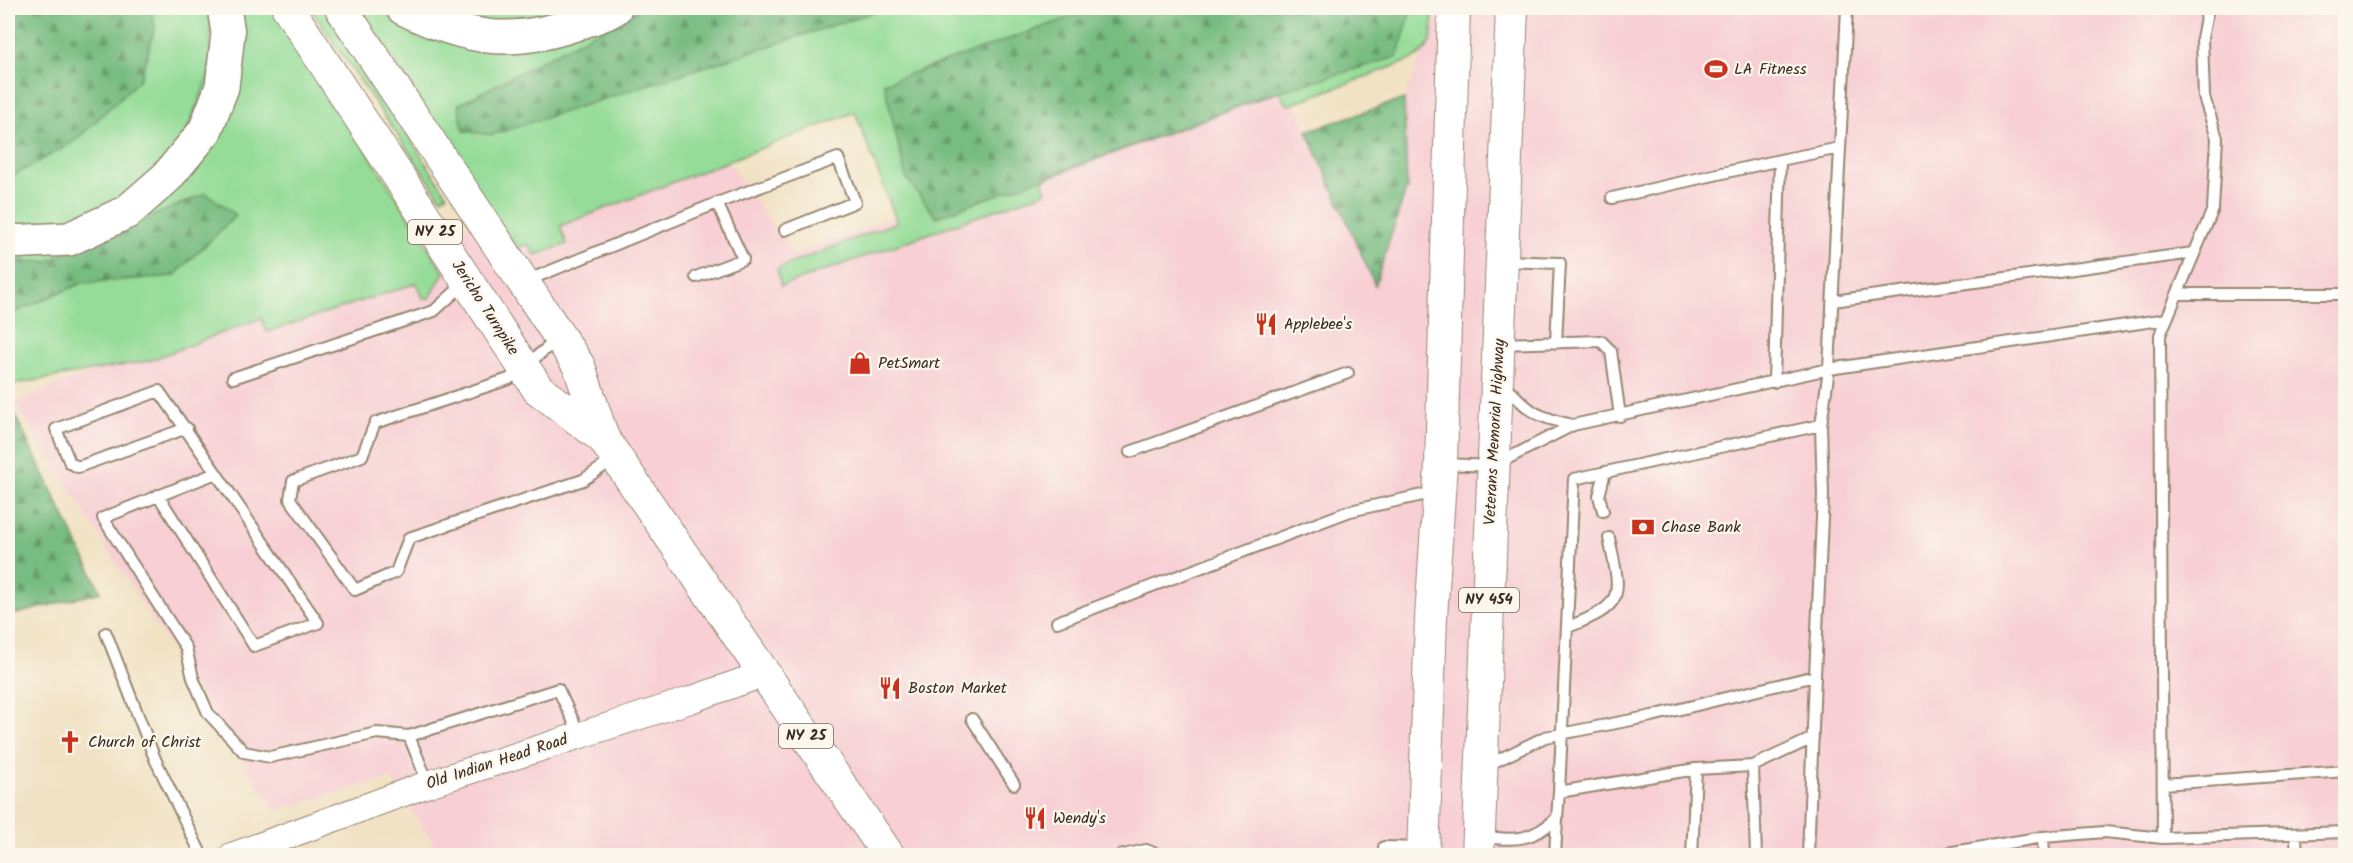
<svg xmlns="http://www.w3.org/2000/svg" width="2353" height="863" font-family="Kalam,sans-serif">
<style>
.built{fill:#f7cfd4}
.green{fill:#94dc97;stroke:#68835a;stroke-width:1.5}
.forest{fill:url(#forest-firs);stroke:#59734f;stroke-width:1.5}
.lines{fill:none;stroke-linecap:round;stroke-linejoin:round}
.service-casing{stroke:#968671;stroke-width:14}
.tertiary-casing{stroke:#968671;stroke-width:28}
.primary-casing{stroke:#968671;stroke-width:34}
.motorway-casing{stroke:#968671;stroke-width:36}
.service{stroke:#fff;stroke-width:10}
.tertiary{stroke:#fff;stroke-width:26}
.primary{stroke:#fff;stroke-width:32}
.motorway{stroke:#fff;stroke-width:33}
.labels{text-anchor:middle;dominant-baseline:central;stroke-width:4.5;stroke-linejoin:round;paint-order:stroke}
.shield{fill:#fbf7ec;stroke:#75685c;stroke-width:1.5}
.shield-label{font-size:15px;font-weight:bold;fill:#3b2a1e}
.poi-label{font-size:16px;fill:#3b2a1e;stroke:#fbf7ec;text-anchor:start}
.street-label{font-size:16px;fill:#3b2a1e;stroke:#fbf7ec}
</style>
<defs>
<pattern id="forest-firs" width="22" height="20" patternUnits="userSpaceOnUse" patternTransform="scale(1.5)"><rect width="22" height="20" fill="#77bc80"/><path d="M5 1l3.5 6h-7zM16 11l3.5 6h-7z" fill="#639968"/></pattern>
</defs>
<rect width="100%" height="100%" fill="#fbf7ec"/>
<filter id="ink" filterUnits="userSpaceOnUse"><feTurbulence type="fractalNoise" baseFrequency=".0167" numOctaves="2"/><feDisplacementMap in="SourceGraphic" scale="12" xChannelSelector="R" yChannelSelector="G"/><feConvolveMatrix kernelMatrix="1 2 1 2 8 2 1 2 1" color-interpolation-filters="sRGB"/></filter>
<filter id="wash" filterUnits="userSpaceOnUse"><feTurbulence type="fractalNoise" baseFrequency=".008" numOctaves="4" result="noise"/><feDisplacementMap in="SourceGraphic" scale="24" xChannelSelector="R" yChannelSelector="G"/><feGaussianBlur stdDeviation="1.35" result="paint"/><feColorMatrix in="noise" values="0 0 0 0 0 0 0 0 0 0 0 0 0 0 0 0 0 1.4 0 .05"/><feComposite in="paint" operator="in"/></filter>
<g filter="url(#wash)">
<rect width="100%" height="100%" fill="#f1e2c4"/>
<path class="built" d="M1442 8H2345V855H441L391 778 274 810 14 402 707 132 793 255 1279 68 1375 284 1407 187 1404 99Z"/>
<path class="green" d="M8 8H212L209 76 181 144 134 193 65 227 8 229Z
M234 8H276L444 272 430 298H423L417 283 267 332 261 318 148 361 8 385V254L164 196Z
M310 8H324L447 195 441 198Z
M360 8H380L411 30 468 46 628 8H1433C1432 33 1436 48 1411 60L1289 105 1285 103 1280 91 1042 180 1046 192 781 286 777 269 897 222 855 112 560 226 567 244 536 255 527 244 517 249Z
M426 8H586L497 27Z"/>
<path class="forest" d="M8 8H151L155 28 140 79 75 141 8 179Z
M641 8H887L492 135 464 131 458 105Z
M1097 8H1412V9L1397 57 1280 91 936 217 906 178 884 83Z
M1404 99 1407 187 1375 285 1307 131Z
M206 193 236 215 174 276 82 283 8 315V259L46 262Z
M8 401 101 592 8 616Z"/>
</g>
<g filter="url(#ink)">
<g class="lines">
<g class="service-casing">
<path id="service" d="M1780 160 1840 148
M1612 198 1780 160 1774 382
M717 203 838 158 855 202 785 230
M1505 261 1560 263 1556 343
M526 281 717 203 743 259 696 277
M2177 294H2346
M1833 301 2193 253
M558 339 509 379 375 423 362 456 293 481 290 499 355 590 396 572 409 538 583 480 613 460
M1501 344 1601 341 1611 351 1620 416
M233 378 434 311 465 283
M1504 384C1529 412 1536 417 1573 425
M187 428 78 467 70 463 56 429 159 391 216 473
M1130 452 1348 373
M1443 464 1493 466 1573 425 1829 369 2167 319
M158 495 254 646 318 623 216 473 103 518 186 648 193 678 208 713 244 752 270 757 377 733 409 736 428 783
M1603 511 1599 496 1605 472
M1057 622 1350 511 1436 492
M1568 627C1627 604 1621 596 1609 538
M106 633 155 759 202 856
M1815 676 1823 495 1821 425 1829 369 1847 8
M972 719 1014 784
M409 736 558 689 580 735
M1486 766 1545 737 1652 716 1815 676 1808 856
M1753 766 1813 738
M1696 769 1753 766 1756 856
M2163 784 2346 771
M1559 792 1574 479 1821 425
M2295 834 2298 856
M1483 836C1515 842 1533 840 1557 818L1559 792 1696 769 1692 856
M2043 837 2044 856
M2163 838 2160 335 2213 209 2217 138 2204 97 2202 38 2208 8
M1384 847 1420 848
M1119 856 1146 850 1162 856
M1555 856 1557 818
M1929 856 2043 837 2105 832 2163 838 2346 832"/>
</g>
<g class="tertiary-casing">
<path id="tertiary" d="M232 856 428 784 690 700 763 674"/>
</g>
<g class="primary-casing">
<path id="primary" d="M288 8 538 389 603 438
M341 8 579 366 603 438 889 856
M1423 856 1431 618 1441 464 1454 8
M1478 856 1512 8"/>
</g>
<g class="motorway-casing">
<path id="motorway" d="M403 8C467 40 512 47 581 22 591 18 606 15 615 8
M8 242 69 239 127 212 167 177 205 131 222 87 228 33 224 8"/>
</g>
<use href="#service" class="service"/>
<use href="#tertiary" class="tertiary"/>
<use href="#primary" class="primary"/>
<use href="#motorway" class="motorway"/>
</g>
</g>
<defs>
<g id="stadium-bare" transform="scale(1.8)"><path d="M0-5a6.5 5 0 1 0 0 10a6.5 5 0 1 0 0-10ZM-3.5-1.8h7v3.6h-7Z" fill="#c8321e" stroke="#fbf7ec" stroke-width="2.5" paint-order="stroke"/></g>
<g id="restaurant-bare" transform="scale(1.8)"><path d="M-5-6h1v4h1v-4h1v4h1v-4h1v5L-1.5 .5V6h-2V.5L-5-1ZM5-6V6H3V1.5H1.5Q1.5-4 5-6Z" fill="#c8321e" stroke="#fbf7ec" stroke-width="2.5" paint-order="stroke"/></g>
<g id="shop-bare" transform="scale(1.8)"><path d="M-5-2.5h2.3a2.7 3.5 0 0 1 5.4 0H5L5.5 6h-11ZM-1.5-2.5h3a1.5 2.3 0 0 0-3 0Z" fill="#c8321e" stroke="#fbf7ec" stroke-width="2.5" paint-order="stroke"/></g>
<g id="bank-bare" transform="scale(1.8)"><path d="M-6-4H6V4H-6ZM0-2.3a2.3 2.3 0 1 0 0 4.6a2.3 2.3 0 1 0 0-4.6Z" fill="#c8321e" stroke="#fbf7ec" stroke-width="2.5" paint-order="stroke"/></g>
<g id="church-bare" transform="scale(1.8)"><path d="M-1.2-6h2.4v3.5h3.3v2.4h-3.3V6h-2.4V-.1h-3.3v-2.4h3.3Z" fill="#c8321e" stroke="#fbf7ec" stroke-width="2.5" paint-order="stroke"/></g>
</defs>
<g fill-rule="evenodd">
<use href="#stadium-bare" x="1716" y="69"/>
<use href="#restaurant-bare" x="1266" y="324"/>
<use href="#shop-bare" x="860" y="363"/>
<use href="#bank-bare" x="1643" y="527"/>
<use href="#restaurant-bare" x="890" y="688"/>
<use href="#church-bare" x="70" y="742"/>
<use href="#restaurant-bare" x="1035" y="818"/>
</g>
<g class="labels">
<g class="shield">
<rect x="408" y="220" width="54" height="24" rx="4.5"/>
<rect x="1459" y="588" width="60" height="24" rx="4.5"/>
<rect x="779" y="724" width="54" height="24" rx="4.5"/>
</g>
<g class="shield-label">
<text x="435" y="232">NY 25</text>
<text x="1489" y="600">NY 454</text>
<text x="806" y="736">NY 25</text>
</g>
<g class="poi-label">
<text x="1734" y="69">LA Fitness</text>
<text x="1284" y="324">Applebee's</text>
<text x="878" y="363">PetSmart</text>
<text x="1661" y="527">Chase Bank</text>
<text x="908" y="688">Boston Market</text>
<text x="88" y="742">Church of Christ</text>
<text x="1053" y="818">Wendy's</text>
</g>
<g class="street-label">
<text transform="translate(485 308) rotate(57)">Jericho Turnpike</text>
<text transform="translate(1495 432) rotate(-87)">Veterans Memorial Highway</text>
<text transform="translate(497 762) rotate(-18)">Old Indian Head Road</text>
</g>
</g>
<rect width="2353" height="863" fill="none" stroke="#fbf7ec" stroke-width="30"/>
</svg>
